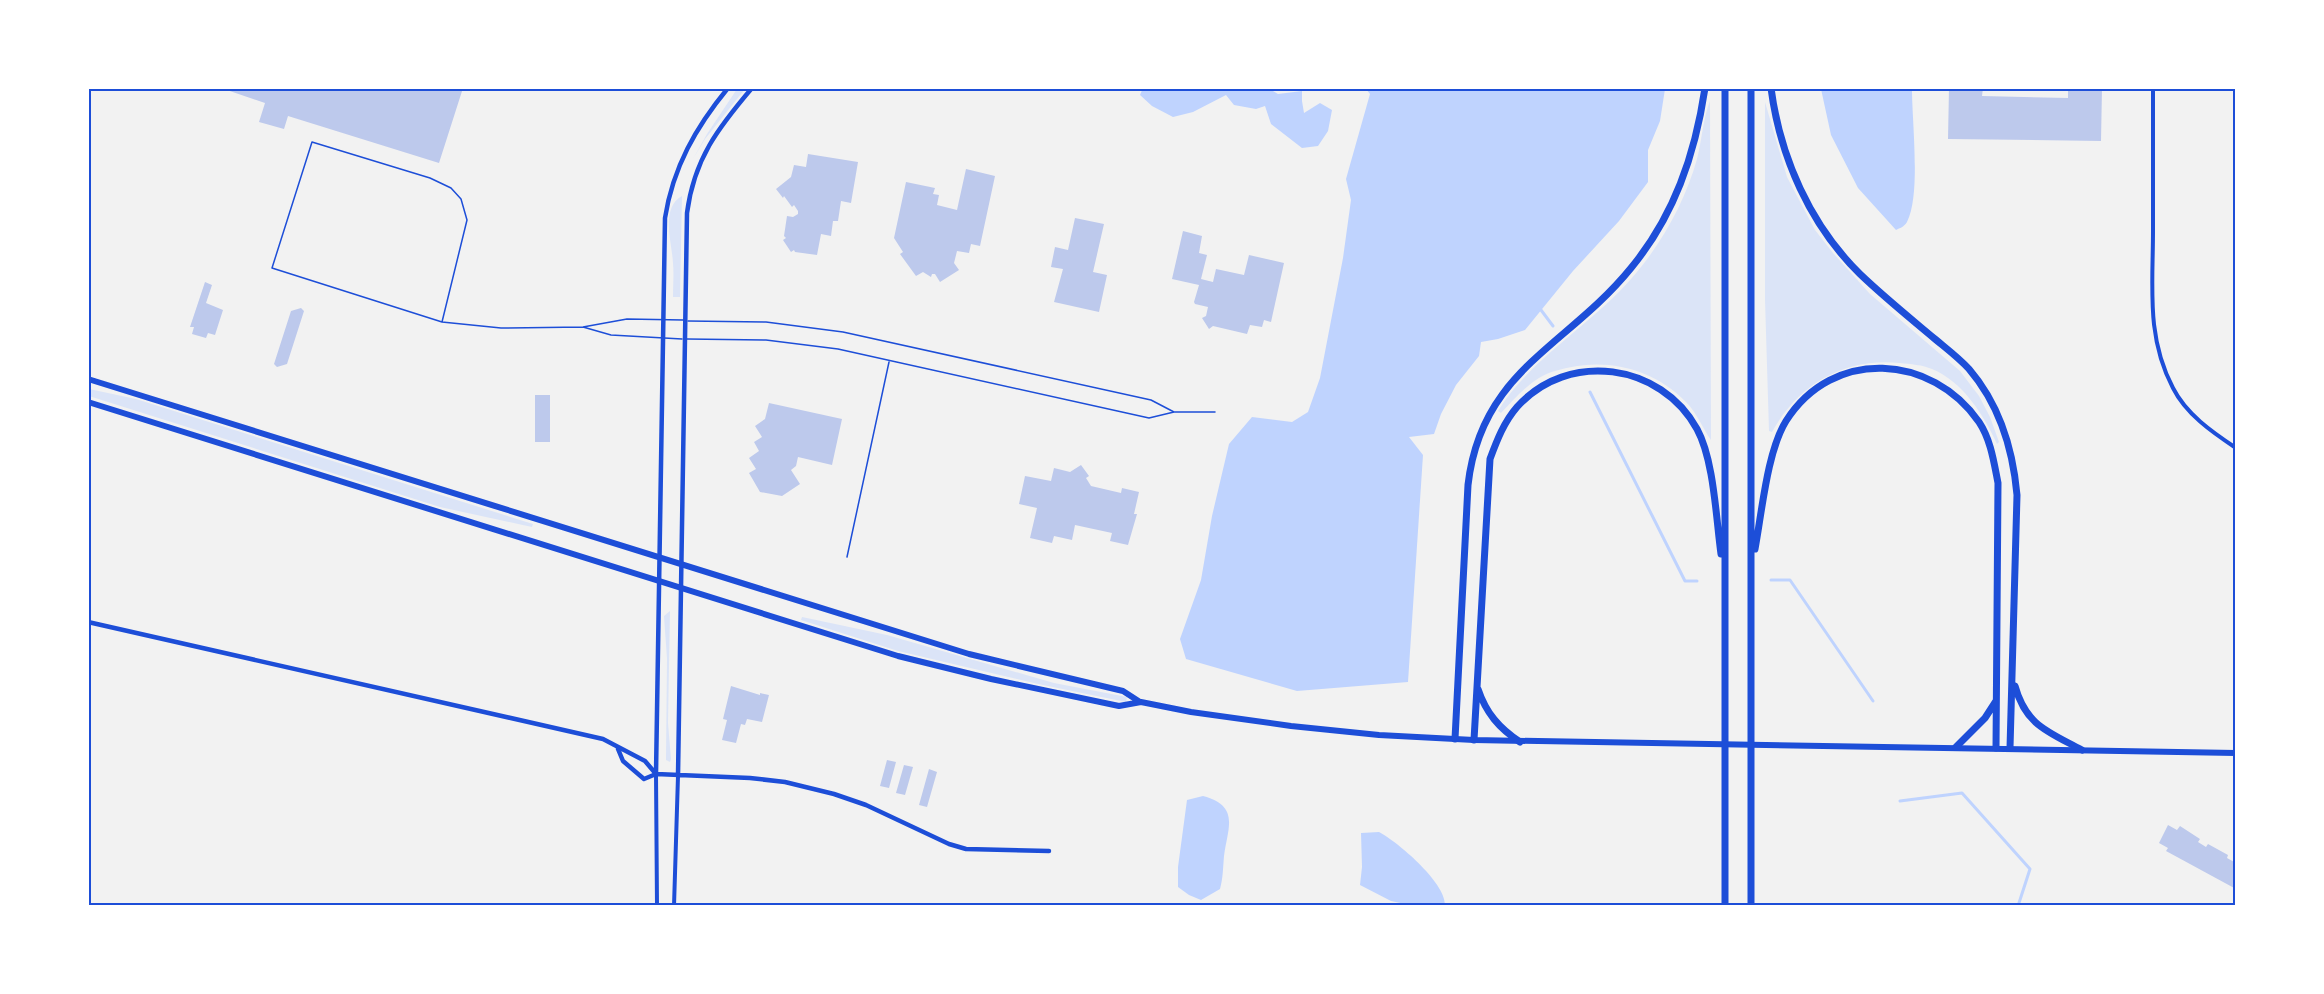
<svg xmlns="http://www.w3.org/2000/svg" width="2324" height="994" font-family="'Varela Round',sans-serif">
<style>
.green{fill:#dbe4f7}
.water{fill:#bfd3fe}
.lines{fill:none;stroke-linecap:round;stroke-linejoin:round}
.stream{stroke:#bfd3fe;stroke-width:3}
.building{fill:#bdc9ec}
.service{stroke:#1d4ed8;stroke-width:1.5}
.minor{stroke:#1d4ed8;stroke-width:4}
.tertiary{stroke:#1d4ed8;stroke-width:4.5}
.primary{stroke:#1d4ed8;stroke-width:6}
.motorway{stroke:#1d4ed8;stroke-width:7}
.neatline{fill:none;stroke:#1d4ed8;stroke-width:2}
</style>
<rect width="100%" height="100%" fill="#f2f2f2"/>
<path class="green" d="M737 89H745L705 139 693 159 707 134Z
M1710 101 1711 440C1703 429 1697 413 1686 402 1652 367 1602 356 1555 371 1533 377 1516 397 1501 413L1498 411C1530 359 1591 325 1631 279 1661 245 1685 202 1697 159 1702 140 1703 118 1710 101Z
M1765 102 1787 177 1815 230 1833 253 1870 294 1960 371 1979 396 1990 417 1999 442 1997 444C1984 415 1962 381 1932 369 1923 365 1910 364 1900 363 1846 357 1798 384 1772 432L1769 431 1765 300Z
M682 196 680 297H673C673 286 674 274 673 263 672 243 660 208 682 196Z
M89 389 136 399 533 524 532 527 440 507 89 396Z
M670 611 668 723 671 759 670 762 666 760V757L667 659 664 616Z
M802 617 887 635 1054 683 1127 697 1126 702 1038 684 898 651 801 620Z"/>
<path class="water" d="M1143 88H1268L1278 94 1302 91V101L1304 113 1320 103 1332 110 1328 131 1318 146 1302 148 1271 124 1265 106 1256 109 1234 105 1226 95 1193 112 1173 117 1152 106 1140 95Z
M1366 89H1665L1660 121 1648 150V182L1619 221 1573 271 1525 330 1498 339 1481 342 1479 356 1456 385 1441 414 1434 434 1409 437 1423 455 1408 682 1297 691 1186 659 1180 639 1201 580 1212 516 1229 444 1252 417 1292 422 1308 412 1320 378 1343 258 1351 200 1346 179 1370 94Z
M1821 89H1912C1912 122 1921 195 1907 222 1904 227 1900 228 1896 230L1858 188 1831 135Z
M1203 796C1240 806 1228 827 1224 856 1223 868 1223 878 1220 889L1201 900 1189 895 1178 887V867L1187 800Z
M1379 832C1398 842 1446 883 1445 905H1410L1391 901 1360 885 1362 867 1361 833Z"/>
<g class="lines">
<path class="stream" d="M1541 310 1553 326
M1590 392 1685 581H1697
M1771 580H1790L1873 701
M1900 801 1962 793 2030 869 2018 906"/>
</g>
<path class="building" d="M221 88H463L439 163 288 116 284 129 259 122 265 103Z
M1949 88H1983L1982 96 2068 98V88H2102L2101 141 1948 139Z
M808 154 858 162 851 203 841 201 838 221H833L831 236 821 234 817 255 795 252 794 250 791 252 783 240 786 238 784 236 787 216 793 217 798 214V211L794 205 792 207 784 196 783 198 776 189 791 177 794 165 806 167Z
M966 169 995 176 980 246 971 244 969 253 957 251 954 263 959 270 940 282 935 274H932L931 277 923 272 916 276 900 254 903 252 894 238 906 182 935 188 933 194 939 195 937 205 957 210Z
M1075 218 1104 224 1093 272 1107 275 1099 312 1054 302 1063 269 1051 267 1055 247 1068 250Z
M1183 231 1202 236 1199 253 1207 255 1201 279 1213 282 1216 269 1244 275 1249 255 1284 263 1271 322 1264 320 1262 327 1250 325 1247 334 1213 326 1209 329 1202 318 1206 316 1208 307 1195 304 1194 302 1199 285 1172 279Z
M205 282 212 285 206 303 223 310 215 335 208 333 206 338 192 334 194 327H190Z
M301 308 304 311 287 364 277 367 274 364 291 311Z
M535 395H550V442H535Z
M769 403 842 419 832 465 798 457 796 466 791 470 800 484 782 496 760 492 749 473 756 469 749 458 759 451 754 442 762 437 755 426 765 419Z
M1081 465 1089 476 1086 478 1091 486 1121 493 1122 488 1139 492 1134 514H1137L1128 545 1110 541 1112 533 1075 525 1072 540 1054 536 1052 543 1030 538 1037 508 1019 504 1025 476 1051 481 1054 468 1070 472Z
M731 686 760 695V693L769 695 762 722 747 719 745 725 741 724 736 743 722 740 727 720 723 719Z
M887 760 896 762 889 788 880 786Z
M904 765 913 767 905 795 896 793Z
M929 769 937 772 927 807 919 805Z
M2168 825 2177 830 2180 826 2200 839 2198 842 2206 847 2208 844 2228 855 2227 858 2236 863V889L2166 851 2168 848 2159 843Z"/>
<g class="lines">
<path class="service" d="M688 321 766 322 843 332 1151 400 1174 412
M442 322 467 220 461 199 451 188 430 178 312 142 272 268 442 322 501 328 583 327 627 319 683 320
M583 327 611 335 682 339
M687 339 766 340 838 349 1149 418 1174 412H1215
M847 557 889 362"/>
<path class="minor" d="M2153 88C2153 136 2153 183 2153 231 2153 287 2146 337 2173 388 2186 414 2212 432 2236 448
M656 774 657 906
M674 906 678 776"/>
<path class="tertiary" d="M88 622 603 739 645 761 656 774
M618 749 623 761 644 779 656 774 750 778 785 782 834 794 866 805 949 844 966 849 1049 851
M656 774 665 218C673 167 696 127 728 88
M678 776 687 213C694 159 718 128 752 88"/>
<path class="primary" d="M88 379 969 654 1123 691 1140 702
M88 402 898 656 991 679 1119 706 1141 702 1191 712 1291 726 1379 735 1474 740 2236 753"/>
<path class="motorway" d="M1771 88C1780 157 1810 225 1860 274 1884 297 1910 318 1935 339 1947 349 1959 358 1969 369 1999 404 2013 450 2017 495L2010 748
M1755 549C1762 512 1767 452 1786 421 1833 347 1932 354 1979 422 1991 440 1994 463 1998 483L1996 748
M2015 686C2026 726 2049 732 2082 750
M1478 689C1486 713 1499 728 1520 742
M1455 739 1468 485C1481 370 1567 347 1631 268 1674 216 1695 155 1705 88
M1474 740 1490 459C1497 440 1504 422 1517 407 1568 350 1661 363 1697 429 1714 460 1716 518 1721 554
M1956 747 1985 718 1996 701
M1725 906V88
M1751 906V88"/>
</g>
<rect width="2324" height="994" fill="none" stroke="#ffffff" stroke-width="180"/>
<rect x="90" y="90" width="2144" height="814" class="neatline"/>
</svg>
